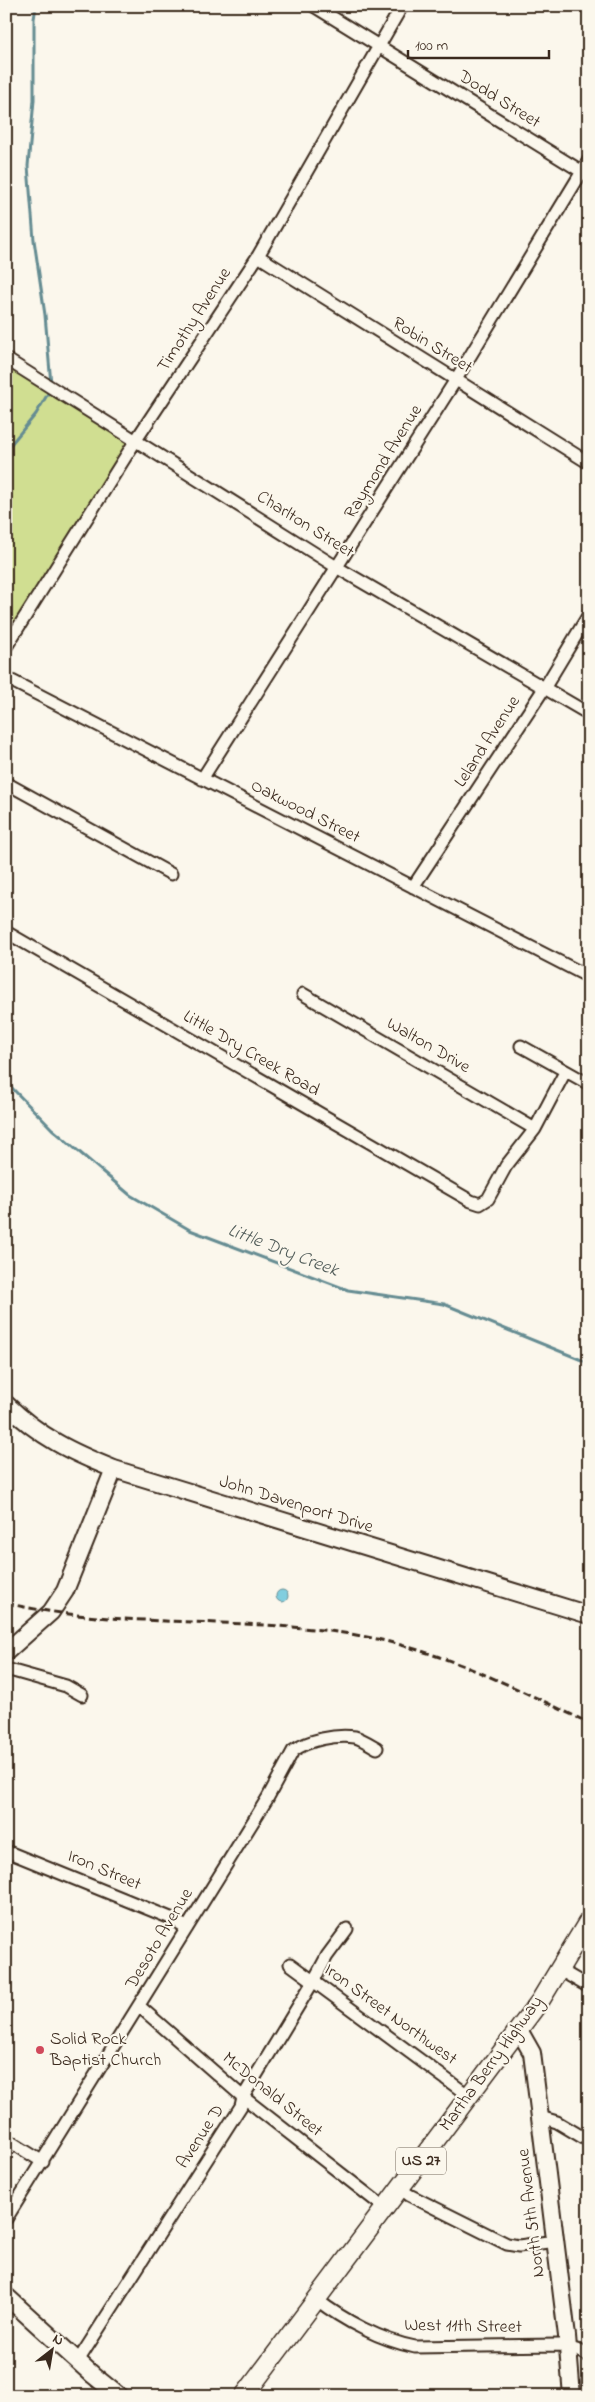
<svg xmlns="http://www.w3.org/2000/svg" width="595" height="2402" font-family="'Indie Flower',sans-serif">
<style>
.green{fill:#d0de91;stroke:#868458}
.water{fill:#81cedf;stroke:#658c92}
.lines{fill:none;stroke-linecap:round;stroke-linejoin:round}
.stream{stroke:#658c92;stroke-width:3}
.street-casing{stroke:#3b2a1e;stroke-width:15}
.secondary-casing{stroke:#3b2a1e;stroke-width:20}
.primary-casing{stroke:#3b2a1e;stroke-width:21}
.street{stroke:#fbf7ec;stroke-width:11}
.secondary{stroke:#fbf7ec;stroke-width:16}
.primary{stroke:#fbf7ec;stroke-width:18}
.rail{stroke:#3b2a1e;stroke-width:3;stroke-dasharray:8 4;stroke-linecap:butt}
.poi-dot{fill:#d1495b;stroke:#fbf7ec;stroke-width:2}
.labels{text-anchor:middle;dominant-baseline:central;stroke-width:4.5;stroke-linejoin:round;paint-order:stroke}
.shield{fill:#fbf7ec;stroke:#75685c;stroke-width:1}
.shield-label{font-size:16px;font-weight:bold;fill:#3b2a1e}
.street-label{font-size:18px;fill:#3b2a1e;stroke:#fbf7ec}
.poi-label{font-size:18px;fill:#3b2a1e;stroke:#fbf7ec;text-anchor:start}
.water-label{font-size:19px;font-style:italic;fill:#505b58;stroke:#fbf7ec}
</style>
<rect width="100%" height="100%" fill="#fbf7ec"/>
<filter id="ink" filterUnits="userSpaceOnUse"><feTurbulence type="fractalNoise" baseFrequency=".02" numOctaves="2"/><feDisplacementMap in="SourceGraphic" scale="10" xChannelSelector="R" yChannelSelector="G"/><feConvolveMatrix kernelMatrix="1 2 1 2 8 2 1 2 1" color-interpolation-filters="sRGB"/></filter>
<g filter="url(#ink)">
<path class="green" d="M6 359 136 440 6 647Z"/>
<path class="water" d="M276 1596a6 6 0 1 1 12 0a6 6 0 1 1-12 0Z"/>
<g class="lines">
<path class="stream" d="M36 6 34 19V100L28 166 34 240 45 315 51 384
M6 450 36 414 50 390
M6 1087 12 1088 52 1129 130 1195 190 1230 348 1290 444 1304 589 1363"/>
<g class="street-casing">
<path id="street" d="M314 6 589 176
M258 256 589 463
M6 359 338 568 589 714
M6 647 136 440 258 256 402 6
M6 678 589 977
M202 779 455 381 589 160
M6 783 171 874
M413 887 545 687 589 614
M6 932 471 1201 480 1204 488 1199 506 1166 535 1129 565 1072
M303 994 535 1129
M521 1046 589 1084
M6 1669 66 1686 82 1695
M6 1851 173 1919 187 1928
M290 1964 469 2096
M560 1970 589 1987
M139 2006 243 2097 385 2208
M540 2117 557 2122 589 2141
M6 2139 43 2162
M400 2188 409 2195 507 2244 519 2246 555 2241
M6 2219 267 1799 293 1751C308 1740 336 1734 355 1737 362 1739 370 1744 377 1748
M316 2299C344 2321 381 2340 415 2347L559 2345 580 2351 589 2356
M78 2361 241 2106 243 2097 314 1980 327 1956 347 1929"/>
</g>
<g class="secondary-casing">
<path id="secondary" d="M6 1404C40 1437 71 1452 114 1469L589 1615
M6 1652 51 1612 65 1591 114 1469
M519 2030 532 2053 567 2336 572 2396
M6 2296 93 2375 119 2396"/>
</g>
<g class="primary-casing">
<path id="primary" d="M244 2396 540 2001 589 1920"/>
</g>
<use href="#street" class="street"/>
<use href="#secondary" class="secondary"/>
<use href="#primary" class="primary"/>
<path class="rail" d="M6 1603C121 1630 241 1615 356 1635 439 1649 514 1687 589 1723"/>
</g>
</g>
<circle class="poi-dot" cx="40" cy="2050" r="5"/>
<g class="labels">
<rect class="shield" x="396" y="2147.5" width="50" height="27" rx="4"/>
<g class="shield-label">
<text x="421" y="2161">US 27</text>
</g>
<g class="street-label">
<text transform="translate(499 100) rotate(32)">Dodd Street</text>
<text transform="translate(195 320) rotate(-57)">Timothy Avenue</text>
<text transform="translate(432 346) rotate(32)">Robin Street</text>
<text transform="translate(384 462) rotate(-58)">Raymond Avenue</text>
<text transform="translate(305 525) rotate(32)">Charlton Street</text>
<text transform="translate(488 742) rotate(-57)">Leland Avenue</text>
<text transform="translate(305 812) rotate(27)">Oakwood Street</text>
<text transform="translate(428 1046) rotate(30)">Walton Drive</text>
<text transform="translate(251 1054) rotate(30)">Little Dry Creek Road</text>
<text transform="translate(296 1505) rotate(17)">John Davenport Drive</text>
<text transform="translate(104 1871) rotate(23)">Iron Street</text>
<text transform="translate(160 1939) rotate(-59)">Desoto Avenue</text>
<text transform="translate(390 2015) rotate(36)">Iron Street Northwest</text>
<text transform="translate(492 2064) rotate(-54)">Martha Berry Highway</text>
<text transform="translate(272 2095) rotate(39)">McDonald Street</text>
<text transform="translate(201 2137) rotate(-57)">Avenue D</text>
<text transform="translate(532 2213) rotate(-97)">North 5th Avenue</text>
<text transform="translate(463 2327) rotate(1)">West 11th Street</text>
</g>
<g class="poi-label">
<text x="50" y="2040">Solid Rock<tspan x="50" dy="21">Baptist Church</tspan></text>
</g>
<g class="water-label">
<text transform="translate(283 1251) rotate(21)">Little Dry Creek</text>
</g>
</g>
<rect width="595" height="2402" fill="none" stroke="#fbf7ec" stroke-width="25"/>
<rect x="12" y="12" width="570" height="2377" fill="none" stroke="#3b2a1e" stroke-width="2" filter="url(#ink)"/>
<g transform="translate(52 2350) rotate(31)" stroke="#fbf7ec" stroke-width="4" paint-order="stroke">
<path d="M0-4L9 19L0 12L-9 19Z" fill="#3b2a1e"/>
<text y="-8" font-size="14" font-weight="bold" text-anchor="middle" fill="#3b2a1e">N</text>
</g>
<path d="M408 50v8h141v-8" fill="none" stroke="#3b2a1e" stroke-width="2.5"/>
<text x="415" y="50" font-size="15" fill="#3b2a1e" stroke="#fbf7ec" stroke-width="4" paint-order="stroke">100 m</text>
</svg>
